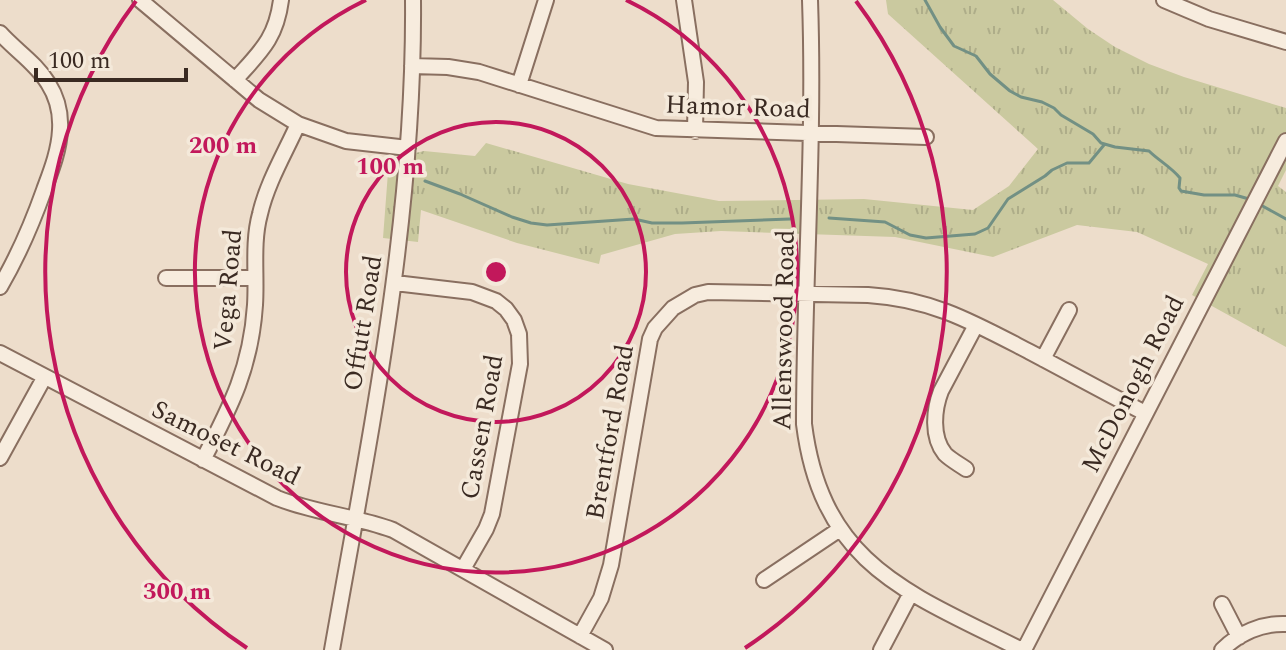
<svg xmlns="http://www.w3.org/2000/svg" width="1286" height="650" font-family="Spectral,serif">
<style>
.park{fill:url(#park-tufts)}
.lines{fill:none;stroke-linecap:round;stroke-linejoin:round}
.stream{stroke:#729084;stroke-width:3}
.minor-casing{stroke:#896f60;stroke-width:18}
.minor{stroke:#f7ecde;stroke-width:14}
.ring{fill:none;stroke:#c2185b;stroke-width:4}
.labels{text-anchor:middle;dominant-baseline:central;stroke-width:7;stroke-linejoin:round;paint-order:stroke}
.street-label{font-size:26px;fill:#3a2a22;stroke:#f4e9da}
.centre{fill:#c2185b;stroke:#f4e9da;stroke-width:4}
.ring-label{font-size:24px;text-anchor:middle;font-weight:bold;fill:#c2185b;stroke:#f4e9da;stroke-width:7;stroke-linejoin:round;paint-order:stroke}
</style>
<defs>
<pattern id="park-tufts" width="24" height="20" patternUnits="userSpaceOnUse" patternTransform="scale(2)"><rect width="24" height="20" fill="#cac99f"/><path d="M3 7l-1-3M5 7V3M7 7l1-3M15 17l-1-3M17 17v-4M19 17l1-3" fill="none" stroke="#aead89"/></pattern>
</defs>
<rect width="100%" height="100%" fill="#edddcb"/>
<path class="park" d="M886 0H1053L1088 29 1115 47 1149 64 1184 77 1286 108V170L1278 186 1286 192V347L1192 295 1208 264 1137 232 1077 225 993 257 895 237 721 231 675 234 601 255 599 264 517 243 421 210 418 242 383 238 389 159 424 151 475 156 486 143 628 184 719 201 864 199 973 210 1009 186 1038 149 888 14Z"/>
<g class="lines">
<path class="stream" d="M925 0 940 27 954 46 976 56 990 74 1010 91 1021 97 1042 102 1054 108 1061 115 1093 134 1101 143 1115 147 1149 151C1158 160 1171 167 1180 178L1179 188 1181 191 1204 195H1235L1249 199
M425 181 460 194 512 217 531 223 547 225 634 219 652 223H682L790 219
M1259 204 1286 219
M829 218 885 222 910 235 926 238 975 234 988 228 1008 199 1045 176 1052 170 1067 163H1089L1104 145"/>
<g class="minor-casing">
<path id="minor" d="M140 0 259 100 298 124 346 141 408 148
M684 0 696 82 695 131
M810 0C815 141 804 283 804 424 822 566 909 593 1022 650
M1164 0 1209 19 1286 42
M0 33C15 50 36 63 48 83 57 97 61 114 60 130 59 151 51 171 44 190 32 224 18 256 0 287
M412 66 448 67 479 72 656 128 926 137
M235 80C260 52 276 39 281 0
M519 85 546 0
M166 278H255
M395 283 472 292 496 301 506 309 514 320 519 334 520 364 492 514 486 529 463 569
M0 353 277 498C315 513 355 516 393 530L605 650
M1043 359 1069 310
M0 458 44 378
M203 460C231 406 251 367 255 305 257 275 252 243 260 214 267 183 285 153 298 124
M966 469C959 464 951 460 945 454 931 437 934 409 941 391L976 325
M764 580 840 529
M1222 604 1239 637
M580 636 601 598 611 565 650 339 655 328 673 308 695 295 708 292 868 295C933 299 974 323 1030 352 1068 372 1106 393 1145 413
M332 650C370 434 415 220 413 0
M881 650 911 593
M1024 650 1286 141
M1222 650C1239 633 1262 623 1286 624"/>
</g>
<use href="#minor" class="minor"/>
</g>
<g class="ring">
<circle cx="496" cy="272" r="150"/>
<path d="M626 0A301 301 0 1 1 366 0"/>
<path d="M247 648A451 451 0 0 1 136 1M856 1A451 451 0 0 1 745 648"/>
</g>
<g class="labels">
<g class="street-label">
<text transform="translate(738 107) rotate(2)">Hamor Road</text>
<text transform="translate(228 290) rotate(-85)">Vega Road</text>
<text transform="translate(363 323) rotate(-81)">Offutt Road</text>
<text transform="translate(784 330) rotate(-89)">Allenswood Road</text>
<text transform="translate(1133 384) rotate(-63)">McDonogh Road</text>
<text transform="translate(482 427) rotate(-80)">Cassen Road</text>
<text transform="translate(610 432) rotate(-80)">Brentford Road</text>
<text transform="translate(226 443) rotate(26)">Samoset Road</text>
</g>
</g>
<circle cx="496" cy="272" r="12" class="centre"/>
<g class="ring-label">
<text x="223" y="153">200 m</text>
<text x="390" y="174">100 m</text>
<text x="177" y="599">300 m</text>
</g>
<path d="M36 68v12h150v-12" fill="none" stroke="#3a2a22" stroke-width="4"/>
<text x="48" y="68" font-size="24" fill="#3a2a22" stroke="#f4e9da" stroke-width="6" paint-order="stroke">100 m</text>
</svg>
